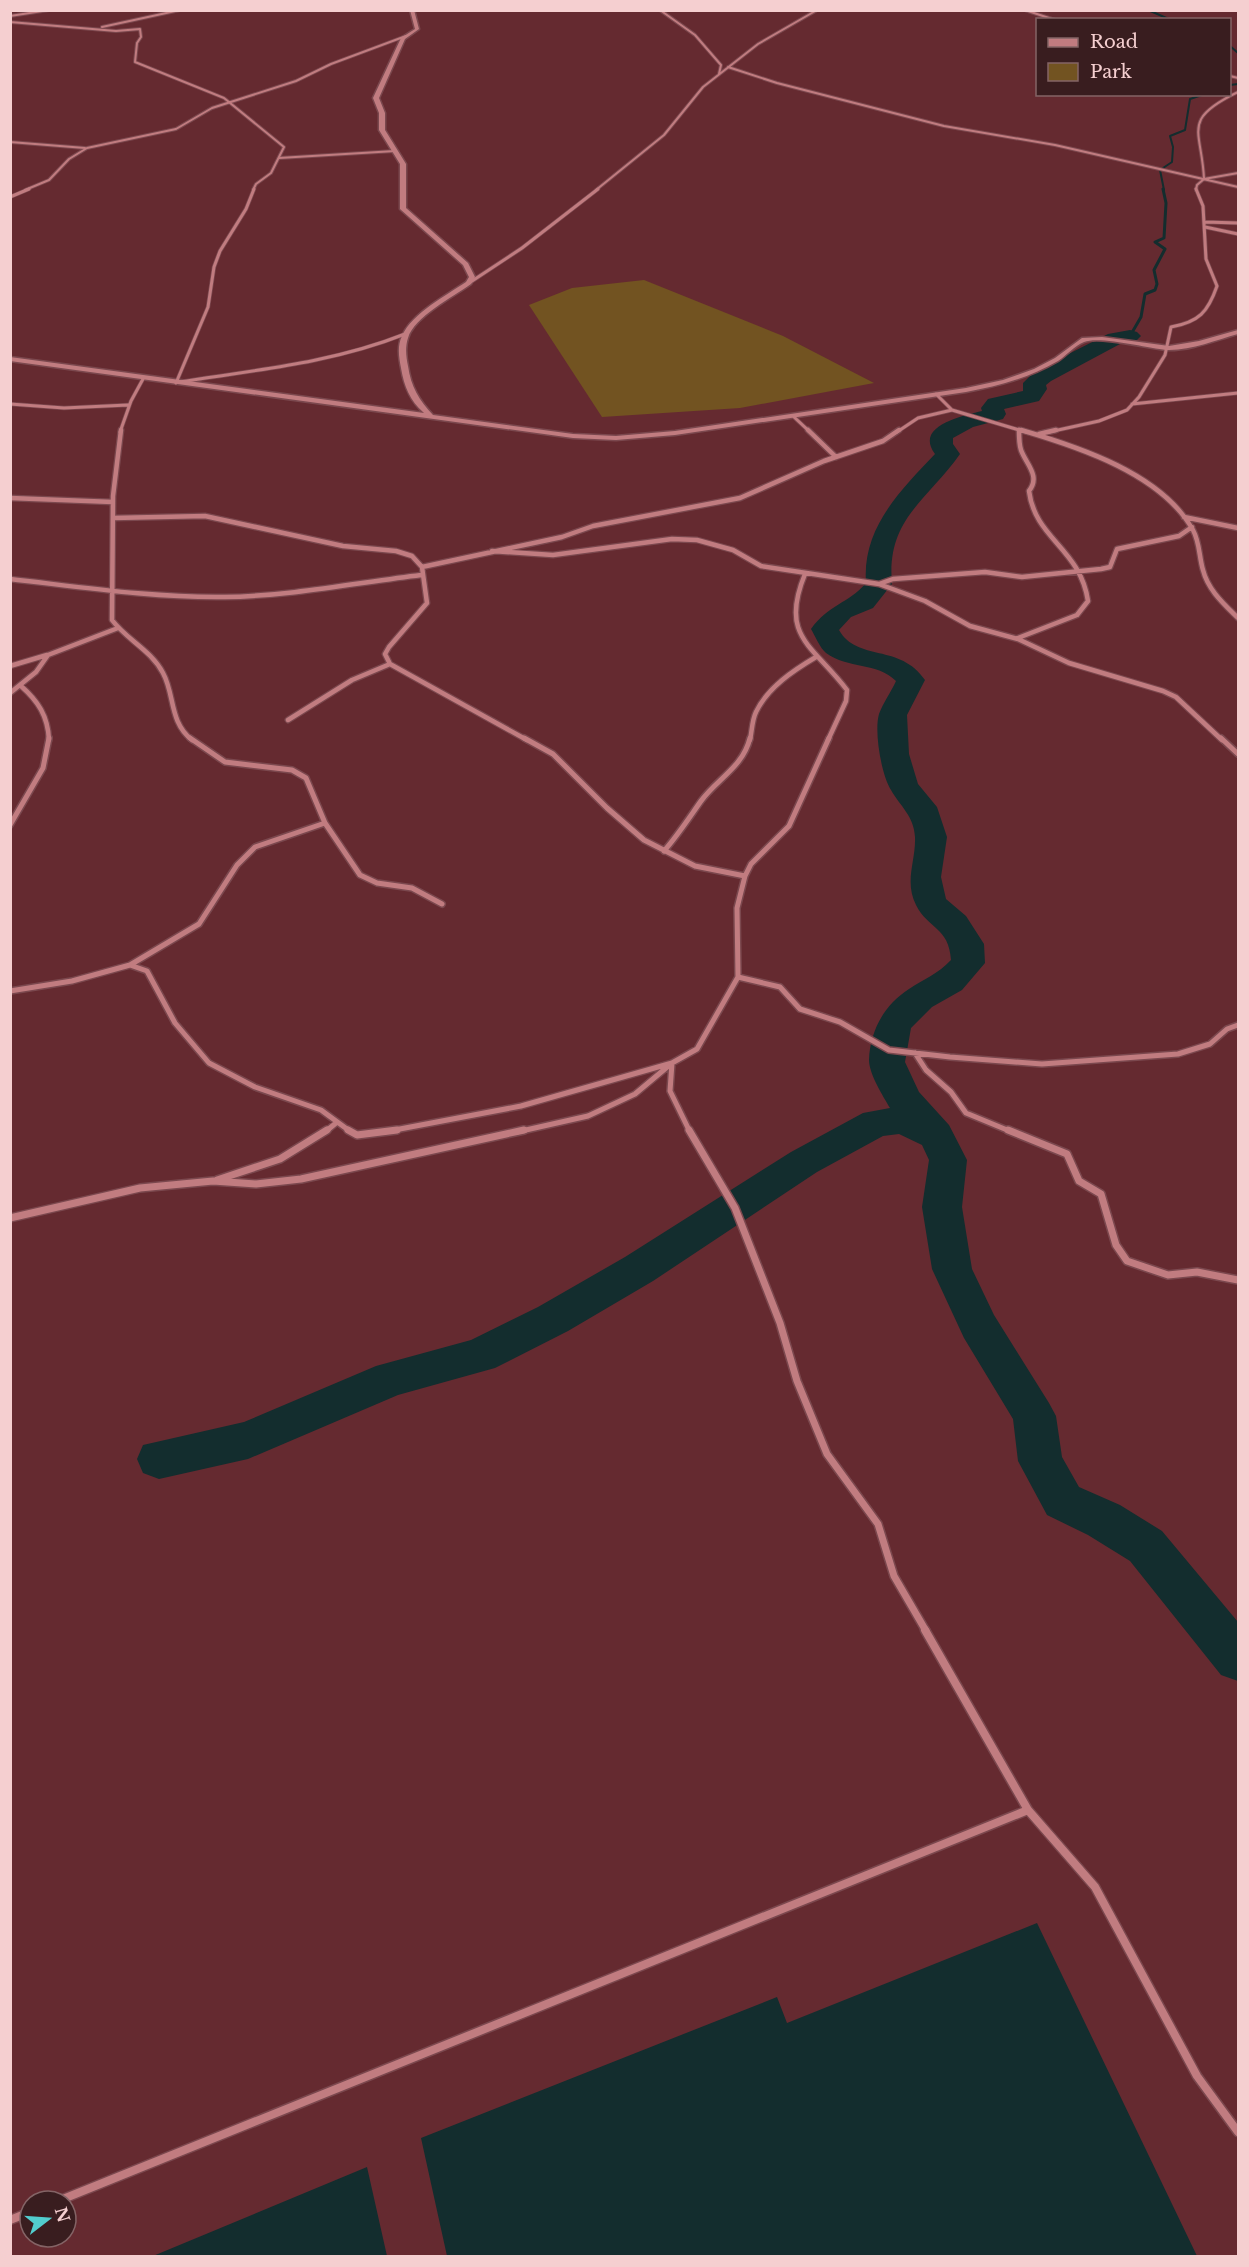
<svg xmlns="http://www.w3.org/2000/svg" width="1249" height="2267" font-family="'Libre Baskerville',serif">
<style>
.green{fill:#725321}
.water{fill:#132d2e}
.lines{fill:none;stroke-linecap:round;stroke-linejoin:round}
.stream-far1{stroke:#132d2e;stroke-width:2}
.stream{stroke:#132d2e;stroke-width:3}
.river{fill:#132d2e;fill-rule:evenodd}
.street-far5-casing{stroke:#7b484e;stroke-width:4}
.street-far4-casing{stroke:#7b484e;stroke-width:4.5}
.street-far3-casing{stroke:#7b484e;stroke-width:7}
.street-far2-casing{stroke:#7b484e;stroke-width:8}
.street-far1-casing{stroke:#7b484e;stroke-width:10}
.street-casing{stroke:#7b484e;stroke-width:11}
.secondary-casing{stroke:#7b484e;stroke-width:3}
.street-far5{stroke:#c17c80;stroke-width:2}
.street-far4{stroke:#c17c80;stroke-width:3}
.street-far3{stroke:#c17c80;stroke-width:4.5}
.street-far2{stroke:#c17c80;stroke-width:5}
.street-far1{stroke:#c17c80;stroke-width:7}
.street{stroke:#c17c80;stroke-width:8}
.secondary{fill:#c17c80;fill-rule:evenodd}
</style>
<rect width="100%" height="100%" fill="#652a30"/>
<path class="green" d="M644 280 783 336 874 383 740 408 602 417 529 305 572 288Z"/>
<path class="water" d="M1037 1923 1197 2256H447L421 2138 777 1997 787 2023Z
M367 2167 387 2256H153Z"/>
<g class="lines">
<path class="stream-far1" d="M1148 10 1171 20
M1103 19 1118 20
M1230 46 1238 53
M1230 85 1238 84
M1164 190 1160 170 1172 162 1173 147 1170 136 1185 130 1190 99 1205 94"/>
<path class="stream" d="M1130 336 1141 317 1145 294 1155 290 1157 284 1154 270 1165 249 1155 242 1164 238 1166 203 1163 189"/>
<path class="river" d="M1130 330 1137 332 1141 336 1137 340 1120 344 1051 381 1046 385 1047 389 1039 401 1004 409 1006 414 1003 419 973 427 953 438V444L960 454C927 501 886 519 892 584L873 608 851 617 839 630C857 662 900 643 925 680L907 715 909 754 918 784 937 807 947 837 941 877 946 899 966 916 984 944 985 963 962 990 932 1007 911 1028 905 1062 919 1092 949 1125 967 1160 962 1207 972 1269 994 1315 1049 1403 1056 1416 1062 1457 1079 1487 1120 1505 1162 1531 1238 1622V1681L1221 1675 1130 1561 1088 1535 1047 1515 1018 1461 1013 1419 964 1338 932 1269 922 1207 929 1160 922 1145 899 1134 883 1136 817 1172 653 1281 568 1331 495 1368 398 1395 248 1459 159 1479 143 1473 137 1459 143 1445 244 1422 376 1366 471 1340 538 1307 625 1257 791 1152 863 1113 890 1108C883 1096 869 1074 869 1060 870 1031 884 1005 909 989 925 978 937 975 951 960 949 927 928 929 916 905 904 881 916 861 915 837 914 816 900 806 891 790 881 774 874 731 879 714 883 703 891 692 896 681 877 662 848 669 826 653 820 648 815 636 811 629 829 604 848 604 866 583 862 528 900 491 935 454 914 426 962 416 982 411L981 408 988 399 1023 391V383L1035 371 1108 334Z"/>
<g class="street-far5-casing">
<path id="street-far5" d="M660 10 695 35 721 65 719 74
M1025 10 1055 20
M10 16 49 10
M10 22 116 31 140 29 141 37 137 43 135 62 224 98 284 147 271 173 256 184 253 190
M102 27 180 10
M728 67 777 83 944 126 1055 145 1238 187
M1230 76 1238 78
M10 142 85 148
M279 158 395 151
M1204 179 1238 173
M25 190 49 180 69 159 87 148 176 129 212 108 296 81 331 64 406 36
M596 190 664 135 703 87 758 44 817 10
M1196 190 1197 185 1204 179C1202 130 1180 120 1238 92"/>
</g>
<g class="street-far4-casing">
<path id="street-far4" d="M10 197 29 189
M1205 222 1238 223
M1205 227 1238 234
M469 283 522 248 598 189
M179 382C256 370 332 363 405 334
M176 383 208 307 214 267 220 251 246 209 254 189
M936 394 952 410 1026 432
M10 404 64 408 128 405
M1132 404 1238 393
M794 417 810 432
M1019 429V432
M120 432 131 401 143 379
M897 432 918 418 952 410
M1049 432 1099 421 1127 410 1139 397 1165 355 1171 327C1199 322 1208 312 1217 286L1206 259 1203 206 1196 189"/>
</g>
<g class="street-far3-casing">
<path id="street-far3" d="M121 430 113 496 112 620C127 640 151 650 163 673 175 695 169 722 192 740
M808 430 836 457
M1021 430C1079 447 1162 474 1193 530 1200 543 1199 557 1203 570 1208 590 1224 604 1238 618
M1039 434 1056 430
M10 498 113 502
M1184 517 1238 528
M113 518 205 516 343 546 396 551 412 556 422 567 427 603 389 647 385 654 390 664 352 680 288 720
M492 551 553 555 672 539 697 540 733 550 761 566 879 584 925 601 970 626 1018 639 1069 663 1163 691 1176 697 1222 740
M422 567 562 537 593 526 740 498 824 461 883 441 899 430
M805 574C779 637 813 645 847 690L846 701 828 740
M10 579C81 587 153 598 225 597 290 596 356 583 421 575
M879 584 893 579 985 572 1022 577 1101 569 1110 567 1117 549 1179 536 1192 527
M1018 638 1077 615 1088 601C1080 548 1035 539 1029 491 1041 476 1026 464 1021 450 1019 444 1019 437 1019 430
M390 664 527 740
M10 666 47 655
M21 686C38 701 48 716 49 740
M10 693 36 672 48 655 118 628
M750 740C752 731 752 720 756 712 768 687 794 670 816 657"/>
</g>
<g class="street-far2-casing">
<path id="street-far2" d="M190 738 225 762 292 770 306 778 325 823
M524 738 553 754 607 808 644 840 695 866 745 876
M1221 738 1238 754
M10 825 43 768 49 738
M664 851C678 835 689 818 701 801 717 779 743 767 750 738
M130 965 199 924 237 865 255 847 325 823 360 875 377 883 412 888 442 904
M738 977 780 987 800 1009 840 1022 889 1050 950 1057 1042 1064 1178 1054 1210 1044 1227 1029 1238 1025
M10 991 72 981 130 965 147 971 175 1023 209 1063 255 1087 321 1110 351 1132
M915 1053 926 1070 951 1092 966 1113 1012 1132
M325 1132 336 1123
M384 1132 521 1106 672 1063 670 1091 690 1132
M517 1132 588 1116 635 1094 672 1063 697 1049 738 977 737 908 745 876 751 864 789 826 829 738"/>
</g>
<g class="street-far1-casing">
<path id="street-far1" d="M348 1130 357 1135 397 1130
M689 1130 735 1208 780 1323 797 1381 827 1454 878 1524 894 1576 926 1631
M1008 1130 1067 1154 1079 1181 1101 1194 1116 1245 1127 1261 1168 1275 1197 1272 1238 1280
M217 1180 280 1159 327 1130
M10 1218 140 1188 213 1181 256 1184 301 1179 524 1130"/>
</g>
<g class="street-casing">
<path id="street" d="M925 1630 1028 1810 1095 1887 1197 2076 1238 2132
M58 2201 1028 1810
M10 2220 30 2212"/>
</g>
<g class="secondary-casing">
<path id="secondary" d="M410 10H414L419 29 405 39 379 98 385 113V130L406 164V208L468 263 475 277 471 284C453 297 414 317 408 338 405 347 406 357 408 366 411 387 419 400 433 415L573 434 616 436 675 431 966 388 1003 380 1034 369 1055 358 1082 338 1102 337 1169 346 1199 341 1238 330V334C1216 340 1190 351 1166 350 1147 348 1100 336 1084 342 1074 346 1066 356 1058 361 1029 378 998 386 966 392L675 435 616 440 573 438 10 361V357L424 413C410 401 404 386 401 368 399 358 397 346 402 336 412 313 447 295 466 282L469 277 463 265 400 209V164L379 130V113L373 98 401 38 415 29Z"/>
</g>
<use href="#street-far5" class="street-far5"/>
<use href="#street-far4" class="street-far4"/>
<use href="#street-far3" class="street-far3"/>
<use href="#street-far2" class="street-far2"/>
<use href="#street-far1" class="street-far1"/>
<use href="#street" class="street"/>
<use href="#secondary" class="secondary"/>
</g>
<rect width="1249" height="2267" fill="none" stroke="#f5cfd0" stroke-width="24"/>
<rect x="1036" y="18" width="195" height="78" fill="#391d1f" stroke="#846466" stroke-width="1.5"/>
<rect x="1048" y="38" width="30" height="9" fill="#c17c80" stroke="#846466" stroke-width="1.5"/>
<text x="1090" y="48" font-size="18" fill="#f5cfd0">Road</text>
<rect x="1048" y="63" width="30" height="18" fill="#725321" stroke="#846466" stroke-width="1.5"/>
<text x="1090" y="78" font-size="18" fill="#f5cfd0">Park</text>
<g transform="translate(48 2219) rotate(73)"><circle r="28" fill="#391d1f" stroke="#846466" stroke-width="1.5"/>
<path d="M0-4.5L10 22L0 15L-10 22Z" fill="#52cdce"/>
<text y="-9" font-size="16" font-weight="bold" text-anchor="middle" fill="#f5cfd0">N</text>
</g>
</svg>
